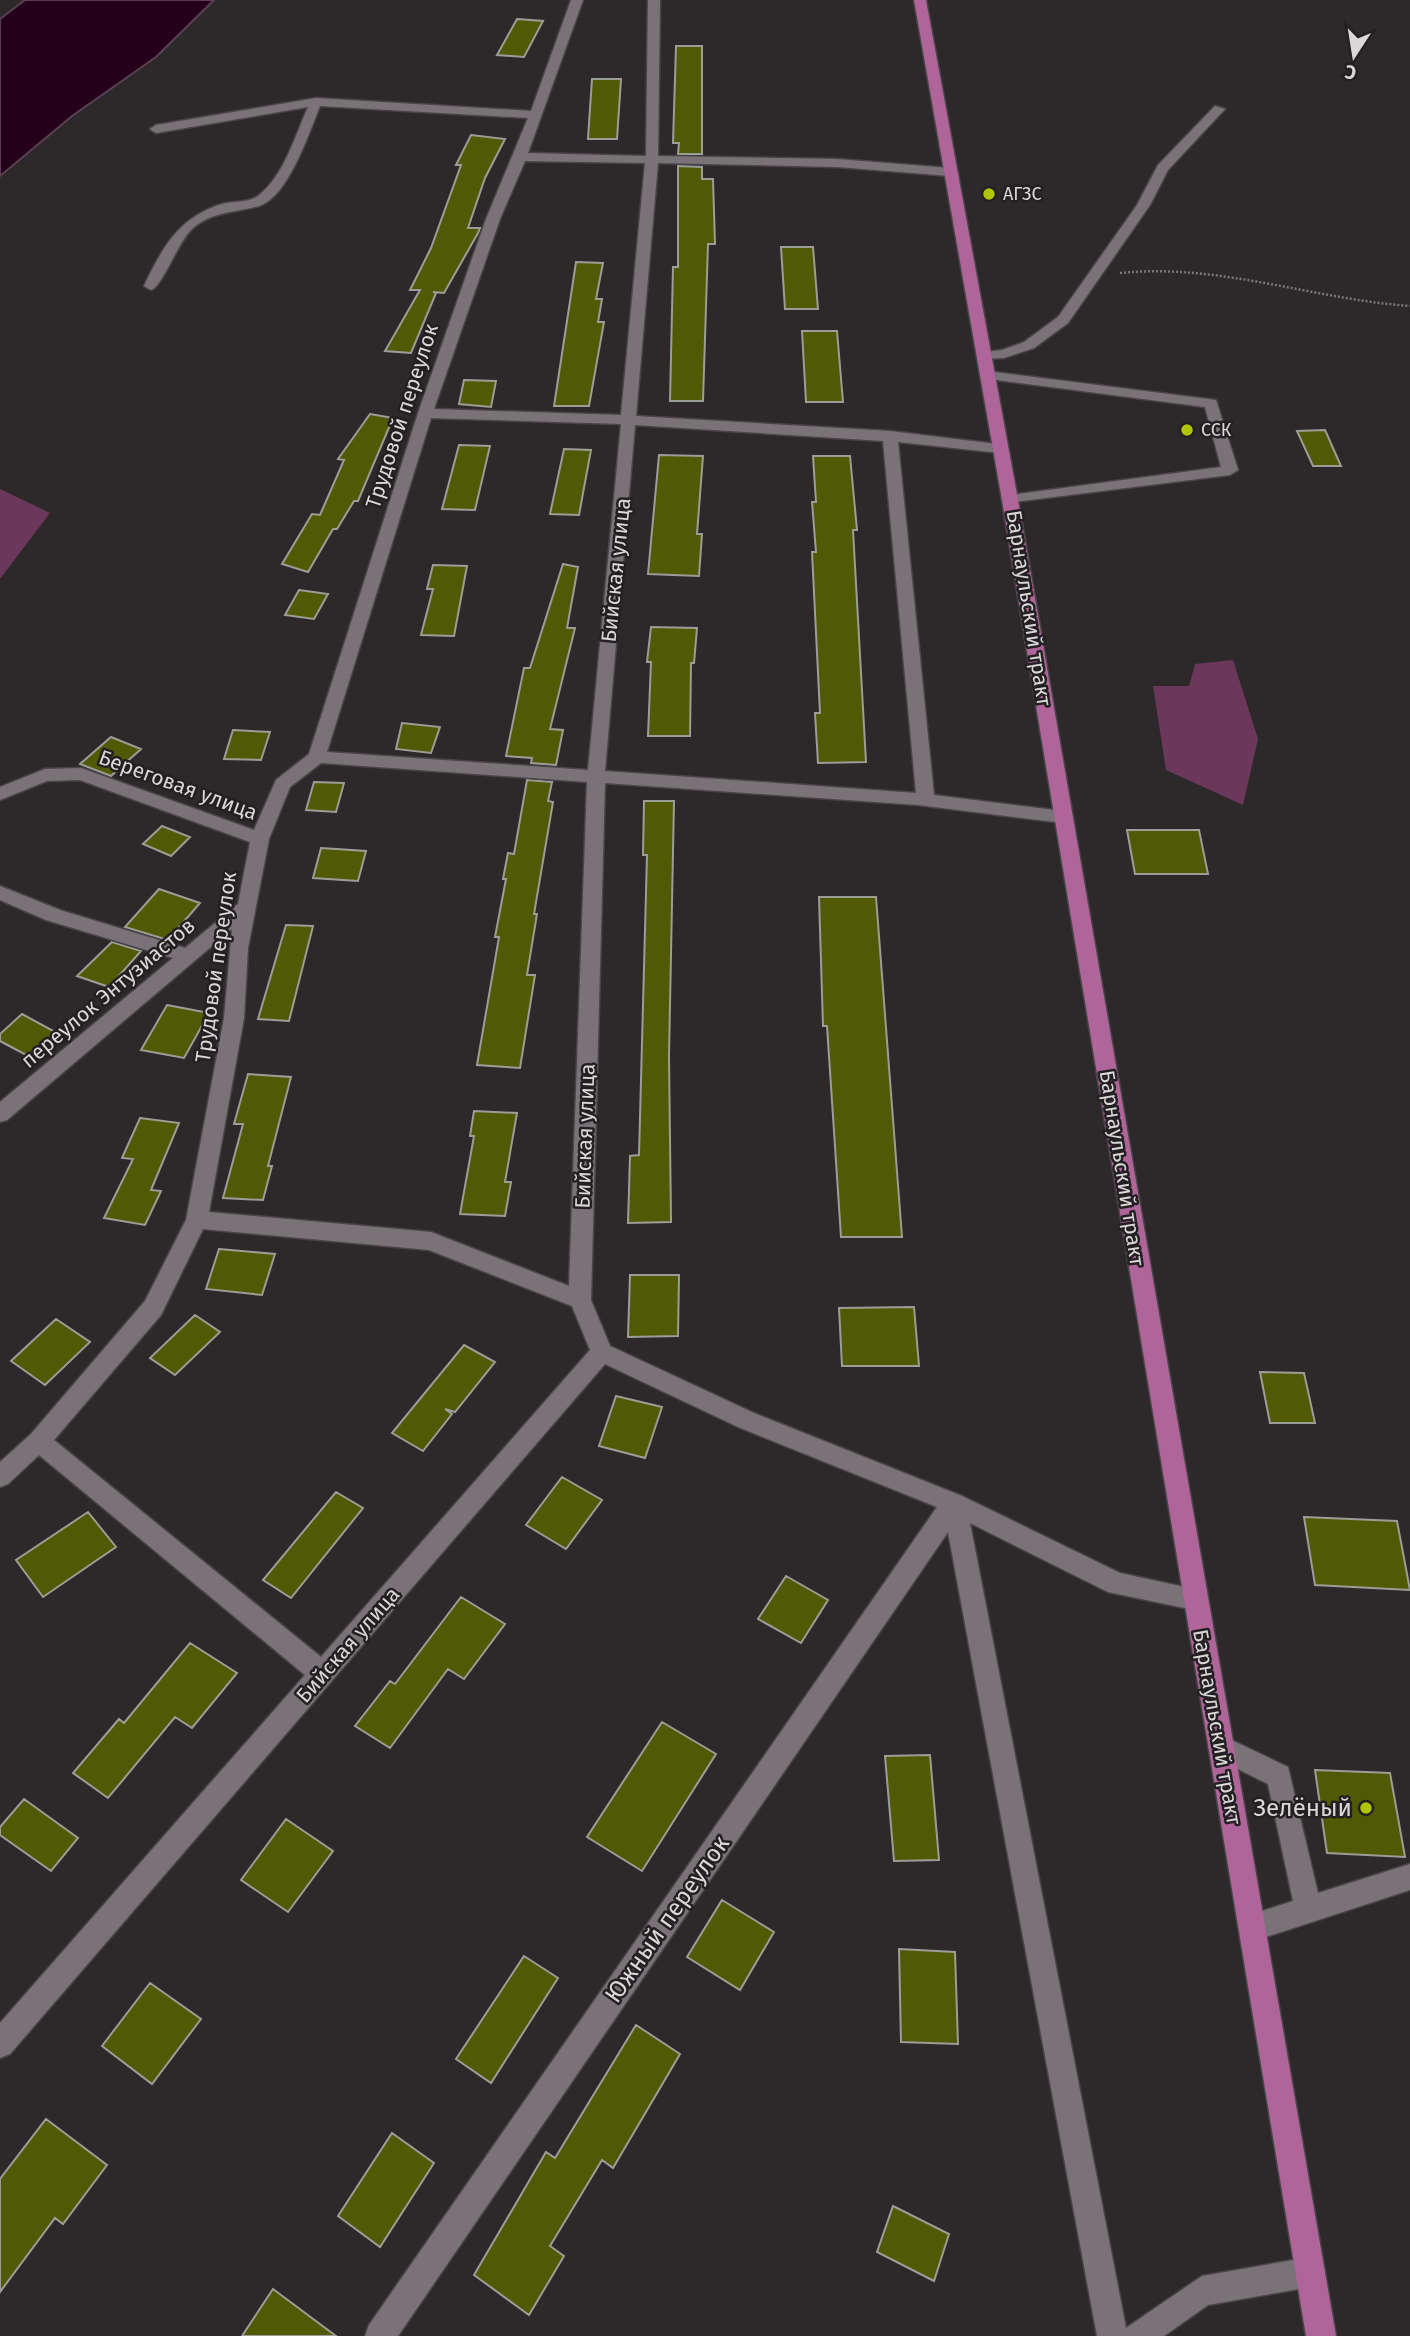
<svg xmlns="http://www.w3.org/2000/svg" width="1410" height="2336" font-family="'Fira Sans',sans-serif">
<style>
.green{fill:#6b385b}
.water{fill:#25001b;stroke:#5b4054;stroke-width:2}
.building{fill:#505a04;stroke:#9b9d97;stroke-width:2}
.lines{fill:none;stroke-linecap:round;stroke-linejoin:round}
.minor-casing{stroke:#484447;stroke-width:3}
.major-casing{stroke:#484447;stroke-width:3}
.path{stroke:#7b7779;stroke-width:2.5;stroke-dasharray:2 2;stroke-linecap:butt}
.minor{fill:#797377;fill-rule:evenodd}
.major{fill:#af6599;fill-rule:evenodd}
.poi-dot{fill:#b0c500;stroke:#231f22;stroke-width:2.5}
.labels{text-anchor:middle;dominant-baseline:central;stroke-width:5;stroke-linejoin:round;paint-order:stroke}
.far-poi-label{font-size:18px;fill:#dad7d9;stroke:#231f22;text-anchor:start}
.street-label{font-size:21px;fill:#dad7d9;stroke:#231f22}
.near-poi-label{font-size:24px;fill:#dad7d9;stroke:#231f22;text-anchor:end}
.near-street-label{font-size:24px;fill:#dad7d9;stroke:#231f22}
</style>
<rect width="100%" height="100%" fill="#2d292b"/>
<path class="green" d="M0 489 50 513 0 579Z
M1233 660 1258 739 1243 805 1166 770 1153 686H1189L1195 664Z"/>
<path class="water" d="M25 0H214L156 57 72 116 0 176V19Z"/>
<path class="building" d="M517 19 543 21 524 57 497 55Z
M676 46H702V154H678L679 143H673Z
M592 79H621L617 139H588Z
M471 135 505 139 485 178 468 228H480L478 233 444 293 433 292 436 293 411 353 385 351 420 290H410L431 248 461 165H456Z
M678 166 702 167V179H713L715 244H708L703 401H670L673 267H678Z
M781 247H813L818 309H785Z
M576 262 603 263 596 299H602L598 322H604L589 406H554Z
M802 331H837L843 402H806Z
M464 380 496 381 491 407 459 404Z
M370 414 393 418 358 501H354L337 529H333L308 572 282 564 312 514 320 515 344 460 338 459Z
M1325 430 1341 466H1313L1297 431Z
M459 445 490 446 475 510 442 509Z
M564 449 591 450 579 515 550 514Z
M659 455 703 456 697 534H702L699 576 648 574Z
M813 456H850L857 530H853L866 762 818 763 815 713H820L812 552H816L812 502H816Z
M563 564 578 567 567 628H575L550 729 563 730 556 765 531 763 532 758 506 756 524 668H530Z
M433 565 467 566 454 636 421 635 433 589H427Z
M299 590 328 594 314 619 285 615Z
M651 627 697 628 694 663H691L690 736H648L651 662H647Z
M402 723 440 727 431 753 396 749Z
M233 730 270 732 261 760 224 759Z
M111 737 141 749 111 776 80 764Z
M527 780 552 782 548 801 553 802 534 914H537L527 975H535L520 1068 477 1065 499 937H495L506 879H503L508 853 514 854Z
M314 782 344 783 336 812 306 810Z
M644 801H674L669 1056 671 1222 628 1223 630 1156 639 1155 647 855H643Z
M162 826 190 837 171 856 143 844Z
M1127 830H1199L1208 874H1135Z
M321 848 366 851 358 881 313 878Z
M159 889 200 903 168 940 125 927Z
M819 897H876L902 1237H841L827 1026H823Z
M286 925 313 926 289 1021 258 1019Z
M112 942 141 951 109 987 77 976Z
M167 1005 209 1013 184 1058 141 1050Z
M22 1014 57 1033 30 1057 0 1041V1034Z
M248 1074 291 1077 268 1166H272L263 1200 223 1198 243 1124H234Z
M474 1111 517 1113 505 1182H511L505 1216 460 1214 474 1136H470Z
M140 1118 179 1123 151 1190 161 1191 145 1225 104 1218 133 1159 122 1158Z
M219 1249 275 1254 262 1295 206 1289Z
M630 1275H679L678 1336 628 1337Z
M914 1307 919 1366H842L839 1308Z
M195 1315 220 1332 175 1375 150 1358Z
M56 1319 90 1342 45 1385 11 1361Z
M464 1345 495 1362 455 1412 445 1409 452 1414 423 1451 392 1433Z
M1260 1372 1304 1373 1315 1423H1270Z
M616 1396 662 1407 645 1458 599 1446Z
M562 1477 602 1500 566 1549 526 1525Z
M336 1492 363 1508 291 1598 263 1580Z
M88 1512 116 1547 43 1597 16 1560Z
M1304 1517 1397 1521 1410 1590 1315 1585Z
M786 1576 828 1600 801 1643 758 1619Z
M461 1597 505 1624 464 1679 448 1669 390 1748 355 1726 390 1681 395 1684Z
M190 1643 237 1673 192 1728 175 1717 108 1798 73 1773 119 1719 124 1723Z
M662 1722 716 1754 642 1871 587 1837Z
M930 1755 939 1860 894 1861 885 1756Z
M1315 1770 1390 1773 1405 1857 1327 1853Z
M24 1799 78 1838 51 1871 0 1835V1827Z
M286 1819 333 1851 288 1912 241 1880Z
M722 1900 774 1932 740 1990 687 1957Z
M899 1949 955 1952 958 2044 901 2042Z
M524 1956 558 1978 491 2083 456 2059Z
M150 1983 201 2019 152 2084 102 2046Z
M636 2025 680 2054 613 2168 602 2160 550 2246 564 2256 529 2315 474 2275 546 2152 555 2158Z
M46 2119 107 2165 63 2224 55 2218 0 2292V2179Z
M392 2133 434 2163 380 2247 338 2216Z
M893 2206 949 2234 934 2281 877 2252Z
M273 2289 336 2336H242Z"/>
<g class="lines">
<g class="minor-casing">
<path id="minor" d="M571 0H583L528 153 646 156 648 0H660L658 156 837 159 950 168 956 172 950 176 837 167 658 163 636 416 890 431 1005 445V451L1000 453 898 442 934 795 1063 811 1072 817 1063 823 918 805 605 783 591 1300 610 1346 754 1413 962 1496 1120 1573 1203 1591 1206 1599 1203 1607 1194 1610 1108 1592 970 1523 1126 2328 1202 2276 1310 2257 1321 2261 1325 2272 1321 2283 1310 2287 1208 2305 1164 2336H1097L948 1532 398 2336H365L369 2325 937 1507 738 1427 605 1364 10 2054 0 2058V2023L305 1675 39 1455 8 1484 0 1487V1462L31 1434 145 1301 186 1220 224 1018 232 929 7 1120 0 1122V1102L173 958 46 920 0 900V886L60 910 185 948 238 904 250 842 80 780 47 781 0 800V787L45 769 81 768 254 830 276 780 309 754 418 413 486 219 528 118 320 106C309 133 288 197 259 206 235 213 213 211 193 228 178 241 163 286 151 290L144 286C162 248 179 217 222 204 234 201 249 203 258 196 284 176 295 136 308 107L156 133 150 129 156 125 316 98 531 111ZM525 161 645 163 621 415 434 409 500 219ZM431 418 621 424 588 770 327 752ZM635 425 883 441 916 793 605 771ZM321 763 587 782 569 1286 431 1232 209 1212 244 1018 248 948 269 839 290 787ZM203 1229 429 1250 572 1306 590 1350 321 1657 54 1440 161 1315Z
M1215 106 1225 109 1168 170 1150 205 1068 323 1034 348 1004 358 977 359V353L1002 350 1024 342 1058 317 1137 205 1158 165Z
M986 371 1216 400 1238 470 1230 475 1005 503 1002 500 1010 495 1221 467 1205 407 981 378V372Z
M1221 1735 1288 1767 1318 1893 1410 1864V1890L1254 1941 1244 1937 1240 1927 1244 1917 1293 1901 1268 1784 1212 1756 1208 1747 1212 1738Z"/>
</g>
<g class="major-casing">
<path id="major" d="M914 0H926L1018 500 1336 2336H1306L1002 500Z"/>
</g>
<path class="path" d="M1120 273C1219 263 1312 299 1410 306"/>
<use href="#minor" class="minor"/>
<use href="#major" class="major"/>
</g>
<g class="poi-dot">
<circle cx="989" cy="194" r="7"/>
<circle cx="1187" cy="430" r="7"/>
<circle cx="1366" cy="1808" r="7"/>
</g>
<g class="labels">
<g class="far-poi-label">
<text x="1003" y="194">АГЗС</text>
<text x="1201" y="430">ССК</text>
</g>
<g class="street-label">
<text transform="translate(402 416) rotate(-72)">Трудовой переулок</text>
<text transform="translate(616 570) rotate(-84)">Бийская улица</text>
<text transform="translate(1029 608) rotate(81)">Барнаульский тракт</text>
<text transform="translate(178 785) rotate(20)">Береговая улица</text>
<text transform="translate(216 967) rotate(-82)">Трудовой переулок</text>
<text transform="translate(108 993) rotate(-40)">переулок Энтузиастов</text>
<text transform="translate(585 1136) rotate(-88)">Бийская улица</text>
<text transform="translate(1122 1168) rotate(81)">Барнаульский тракт</text>
<text transform="translate(348 1645) rotate(-49)">Бийская улица</text>
<text transform="translate(1217 1727) rotate(80)">Барнаульский тракт</text>
</g>
<g class="near-poi-label">
<text x="1352" y="1808">Зелёный</text>
</g>
<g class="near-street-label">
<text transform="translate(667 1919) rotate(-55)">Южный переулок</text>
</g>
</g>
<g transform="translate(1354 56) rotate(192)" stroke="#231f22" stroke-width="5" paint-order="stroke">
<path d="M0-5L12 26L0 18L-12 26Z" fill="#dad7d9"/>
<text y="-10" font-size="19" font-weight="bold" text-anchor="middle" fill="#dad7d9">С</text>
</g>
</svg>
